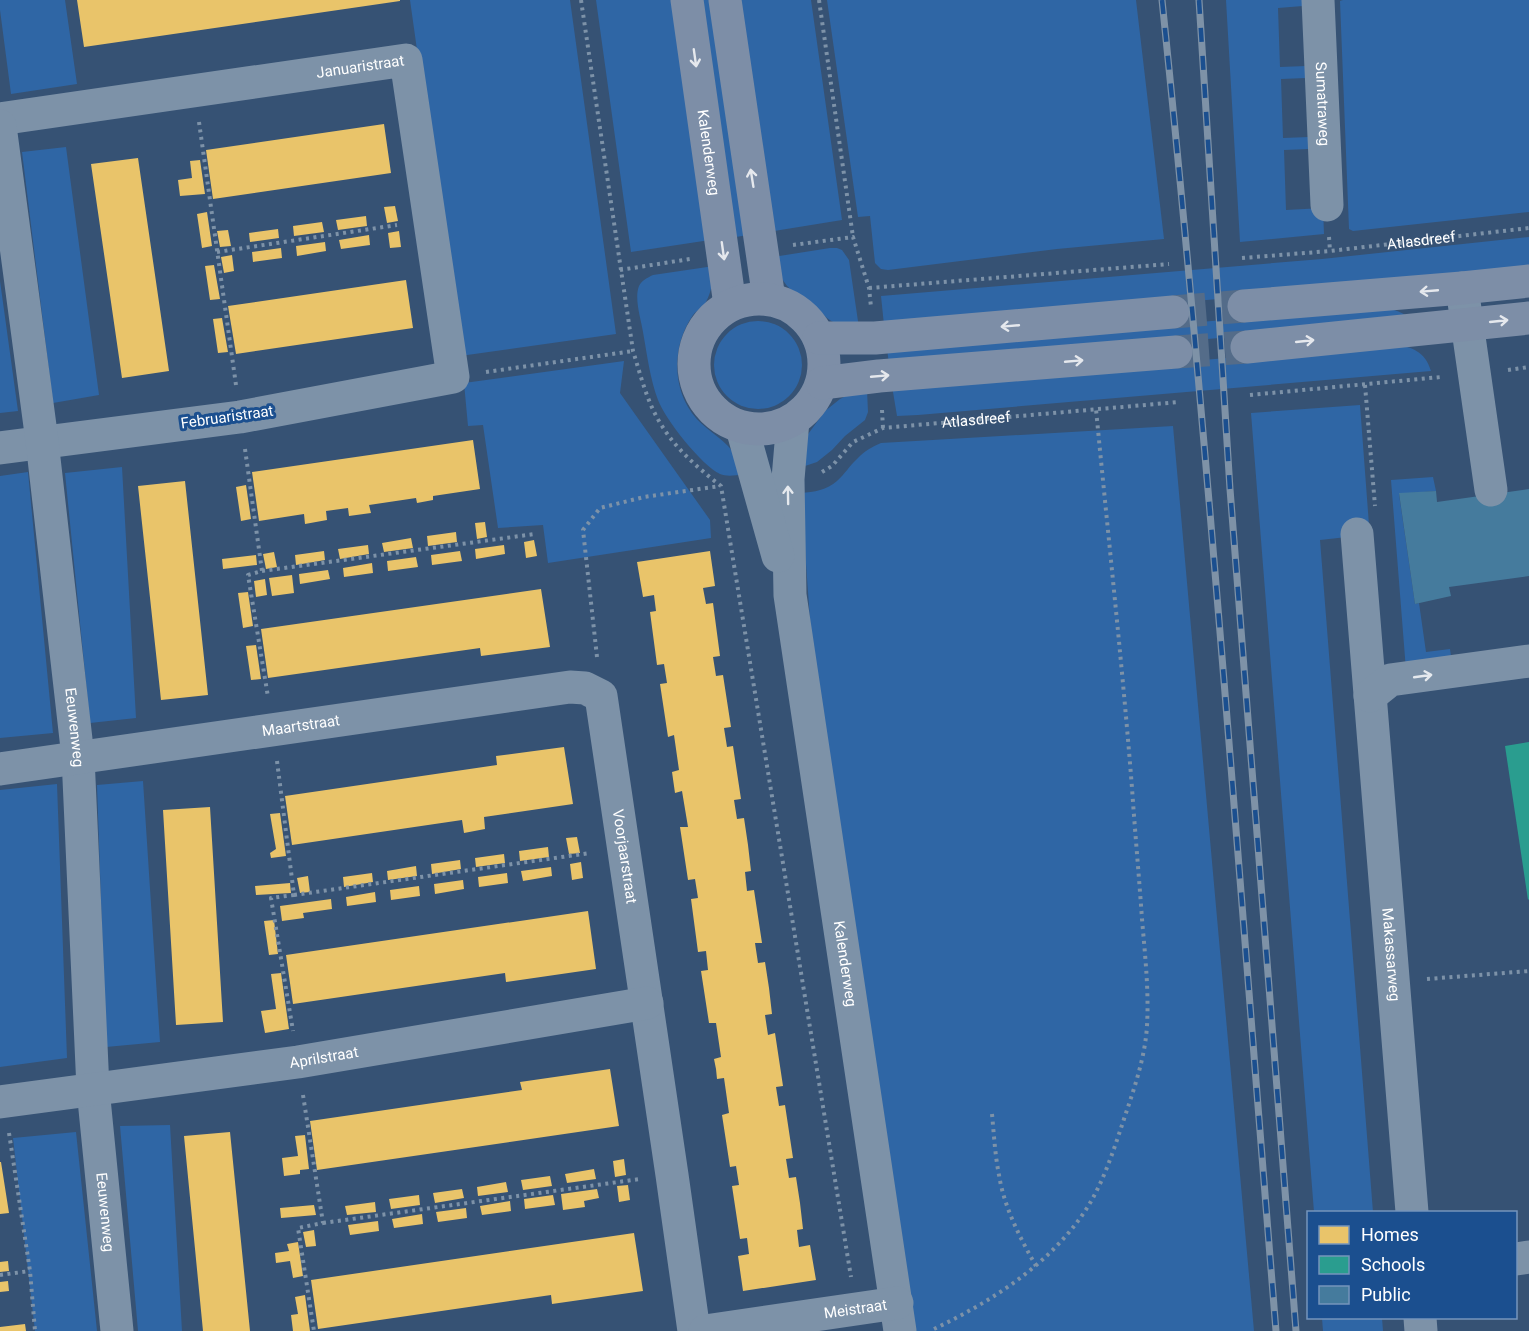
<svg xmlns="http://www.w3.org/2000/svg" width="1529" height="1331" font-family="Roboto,sans-serif">
<style>
.green{fill:#2f66a5}
.homes{fill:#e9c46a}
.schools{fill:#2a9d8f}
.public{fill:#457b9d}
.lines{fill:none;stroke-linecap:round;stroke-linejoin:round}
.major-tunnel{stroke:#546c89;stroke-width:33;stroke-dasharray:33 16;stroke-linecap:butt}
.path{stroke:#7d92a8;stroke-width:4;stroke-dasharray:3 4.5;stroke-linecap:butt}
.minor{stroke:#7d92a8;stroke-width:33}
.major{stroke:#7d8ea7;stroke-width:33}
.rail-casing{stroke:#7e92a7;stroke-width:7}
.rail{stroke:#1b4f8f;stroke-width:4.5;stroke-dasharray:14;stroke-linecap:butt}
.oneway{stroke:#e5e8ed}
.oneway2{stroke:#e5e9ee}
.labels{text-anchor:middle;dominant-baseline:central;stroke-width:6;stroke-linejoin:round;paint-order:stroke}
.street-label{font-size:15px;fill:#fff;stroke:#1b4f8f}
</style>
<rect width="100%" height="100%" fill="#365274"/>
<path class="green" d="M0 0H65L77 84 11 94 0 10Z
M410 0H570L616 334 460 356Z
M596 0H674L710 240 631 252Z
M695 0H714L748 235 730 238Z
M734 0H811L842 220 768 232Z
M827 0H1136L1164 239 1057 249 888 270 881 269 875 263 870 216 858 217Z
M1226 0H1303V6L1278 8 1280 67 1306 66V78L1281 79 1283 138 1309 137V149L1284 150 1286 210 1323 208 1324 234 1240 242Z
M1343 0H1529V212L1353 231 1349 229 1340 1Z
M66 147 99 395 53 403 22 152Z
M1529 237V270L1363 287 909 325H884L881 296 1322 259Z
M830 248H837L842 250 849 260 859 328C830 324 831 322 811 303 806 299 800 296 795 293 782 284 778 271 773 257Z
M714 266C713 279 712 291 706 302 703 308 697 310 693 315 674 342 672 380 688 407 698 425 714 432 728 446 736 454 739 465 743 475 735 475 727 477 720 474 702 466 665 419 658 400 650 379 647 354 643 332 641 319 634 299 639 286 642 280 647 278 653 275Z
M0 281 18 411 0 413Z
M1379 307C1394 309 1404 312 1415 322L889 365 887 348Z
M714 365a44 44 0 1 1 88 0a44 44 0 1 1-88 0Z
M1393 344C1412 347 1425 351 1431 371L918 415 897 416 892 386Z
M624 361 620 393 710 520 711 538 548 563 543 525 498 528 483 425 468 426 464 383Z
M867 390 868 412 865 420 845 436 832 450 817 462 799 468 803 441 825 411 840 399 848 395Z
M1360 405 1369 525 1347 537 1320 540 1373 1212H1314L1251 413Z
M1173 426 1254 1331H911L811 634 801 493C814 492 827 490 837 481 845 474 850 465 857 459 864 451 872 447 881 443Z
M122 467 136 718 90 723 65 473Z
M28 472 53 733 0 738V476Z
M1433 477 1436 491 1399 494 1415 604 1419 603 1426 652 1450 649 1452 663 1406 670 1391 480Z
M143 781 160 1042 106 1047 97 785Z
M57 784 67 1058 0 1067V790Z
M170 1125 182 1331H138L120 1126Z
M76 1132 97 1331H35L13 1138Z
M1322 1318H1382L1383 1331H1323Z"/>
<path class="homes" d="M77 0H400V1L84 47Z
M384 124 391 173 213 199 206 150Z
M138 158 169 371 122 378 91 164Z
M200 160 205 194 180 196 178 180 192 178 190 161Z
M395 206 398 221 387 223 384 207Z
M207 212 212 246 202 248 197 214Z
M366 216 367 226 338 230 336 220Z
M322 222 324 232 294 236 293 226Z
M278 229 279 238 250 242 249 233Z
M228 230 231 246 220 247 217 231Z
M399 231 401 247 390 248 388 233Z
M369 235 370 245 341 249 339 240Z
M325 242 326 251 297 256 296 246Z
M281 248 282 258 253 262 252 252Z
M232 255 234 271 224 273 221 257Z
M214 265 220 299 210 300 205 266Z
M406 280 413 328 236 354 228 306Z
M222 318 228 352 218 353 213 319Z
M473 440 480 489 433 496V500L417 503 416 498 369 505 371 513 349 516 348 508 326 511 327 520 305 524 304 514 259 521 252 472Z
M185 481 208 695 161 700 138 486Z
M246 485 251 519 241 521 236 487Z
M485 522 487 537 477 539 475 523Z
M456 532 457 542 428 546 427 536Z
M411 538 413 548 384 552 382 543Z
M534 540 537 556 526 558 524 542Z
M368 545 369 554 340 559 338 549Z
M504 545 505 554 476 559 475 549Z
M324 551 325 560 296 565 295 555Z
M460 551 462 561 432 565 431 555Z
M710 551 715 586 703 588 706 604 713 603 720 656 713 657 716 676 723 675 731 727 724 728 727 747 733 746 741 799 734 800 737 819 744 818 748 845 751 871 745 872 747 891 754 890 762 943H755L758 963 765 962 769 988 772 1014 765 1015 768 1035 775 1033 783 1086 776 1087 779 1106 785 1105 793 1158 786 1159 789 1178 796 1177 800 1203 803 1229 797 1230 799 1247 810 1245 816 1280 743 1291 738 1256 749 1254 747 1238 740 1239 732 1186 739 1185 736 1166 730 1167 722 1115 729 1113 724 1078 717 1079 716 1069 714 1059 721 1057 716 1023H709L701 971 708 970 706 951 698 952 691 899 698 898 695 879 688 880 680 827H688L682 791 675 793 672 772 679 770 674 735 668 737 660 684 667 683 664 664 657 665 650 612 656 611 654 595 643 597 637 562Z
M274 552 277 567 266 569 263 554Z
M256 555 257 565 223 569 222 559Z
M416 557 418 567 388 571 387 561Z
M372 563 373 573 344 577 343 568Z
M328 570 330 579 300 584 299 574Z
M292 575 294 593 272 596 269 578Z
M265 579 267 595 256 597 254 581Z
M541 589 550 647 481 656 480 648 268 678 261 629Z
M248 592 253 626 243 628 238 593Z
M256 645 261 679 251 680 246 646Z
M564 747 573 804 484 817 485 829 464 833 462 820 292 845 285 796 497 765 496 756Z
M210 807 223 1022 176 1025 163 810Z
M280 813 286 856 271 858 270 853 276 849 270 814Z
M577 837 580 853 569 854 566 838Z
M548 847 549 857 520 861 519 851Z
M504 854 505 863 476 867 475 858Z
M460 860 461 869 432 874 431 864Z
M581 862 583 878 572 880 570 864Z
M416 866 417 876 388 880 387 871Z
M551 867 552 876 523 881 521 871Z
M372 873 373 882 344 887 343 877Z
M507 873 508 883 479 887 478 877Z
M308 876 310 892 300 893 297 878Z
M463 880 464 889 435 894 434 884Z
M290 883 291 893 256 895 255 886Z
M419 886 420 896 391 900 390 890Z
M375 892 376 902 347 906 346 897Z
M331 899 332 909 303 913 304 918 282 921 280 906Z
M588 911 596 969 506 982 505 973 293 1004 286 955Z
M274 920 278 954 269 955 264 921Z
M281 973 289 1029 265 1033 261 1011 276 1009 271 974Z
M610 1069 619 1126 317 1170 310 1121 522 1090 520 1082Z
M230 1132 250 1331H203L184 1136Z
M305 1135 309 1169 300 1170V1174L284 1176 282 1158 298 1156 295 1136Z
M624 1159 626 1175 615 1177 613 1161Z
M0 1162H1L9 1213 0 1214Z
M594 1169 596 1179 567 1183 565 1174Z
M550 1176 552 1186 523 1190 521 1180Z
M506 1182 508 1192 478 1196 477 1187Z
M628 1185 630 1200 619 1202 617 1186Z
M462 1189 464 1198 435 1203 433 1193Z
M597 1189 599 1198 584 1201 585 1207 563 1210 561 1194Z
M419 1195 420 1205 391 1209 389 1199Z
M553 1195 555 1205 525 1209 524 1199Z
M510 1201 511 1211 482 1215 480 1206Z
M375 1202 376 1212 347 1215 345 1206Z
M314 1205 316 1215 281 1218 280 1208Z
M466 1208 467 1218 438 1222 436 1212Z
M422 1214 423 1224 394 1228 392 1219Z
M378 1221 379 1231 350 1235 348 1225Z
M314 1230 316 1246 306 1247 303 1232Z
M634 1233 643 1291 552 1304 551 1295 318 1329 311 1280Z
M298 1242 303 1276 293 1278 290 1261 276 1263 275 1253 289 1251 287 1244Z
M8 1261 9 1271 0 1272V1262Z
M8 1281 9 1291 0 1292V1282Z
M305 1295 310 1331H293L291 1315 298 1314 295 1297Z
M25 1324 26 1331H0V1327Z"/>
<path class="schools" d="M1529 742V899L1528 900 1505 746Z"/>
<path class="public" d="M1529 489V576L1449 587 1451 596 1415 604 1399 493 1436 491 1437 502Z"/>
<g class="lines">
<path class="major-tunnel" d="M1173 312 1244 306
M1176 352 1247 347"/>
<g class="path">
<path d="M581 0 633 351C641 376 647 403 662 426 677 450 698 468 721 486L851 1277"/>
<path d="M819 0 853 237"/>
<path d="M199 122 236 385"/>
<path d="M1329 237 1330 251"/>
<path d="M793 245 853 237 869 288 871 307"/>
<path d="M217 252 397 225"/>
<path id="s1" d="M1242 258 1330 251 1529 228"/>
<path d="M620 270 690 259"/>
<path d="M869 288 1169 264"/>
<path d="M1508 370 1529 367"/>
<path d="M486 372 633 351"/>
<path d="M1365 385 1375 506"/>
<path d="M1250 395 1441 377"/>
<path d="M882 410 883 428"/>
<path d="M245 449 262 571 248 575 268 697"/>
<path id="s2" d="M822 472 832 466 853 442 883 428 1179 402"/>
<path d="M262 571 535 534"/>
<path d="M597 657 583 530 600 508 644 497 720 486"/>
<path d="M277 761 294 895 271 898 293 1031"/>
<path d="M294 895 590 853"/>
<path d="M1427 979 1529 971"/>
<path d="M303 1095 323 1223 298 1228 314 1331"/>
<path d="M992 1114C994 1135 995 1155 999 1175 1004 1207 1020 1238 1036 1266"/>
<path d="M9 1133 30 1271 35 1331"/>
<path d="M323 1223 640 1179"/>
<path d="M0 1275 30 1271"/>
<path d="M934 1329C992 1301 1051 1264 1087 1208 1104 1181 1114 1149 1124 1119 1134 1089 1145 1058 1147 1026 1149 990 1145 955 1142 919 1139 876 1135 832 1132 788 1122 661 1108 535 1096 409"/>
</g>
<g class="minor">
<path id="s3" d="M1318 0 1327 205"/>
<path id="s4" d="M0 119 406 60 453 377 240 417 0 448"/>
<path id="s5" d="M0 126 42 441 78 757 93 1089 117 1331"/>
<path d="M1462 288 1491 490"/>
<path id="s6" d="M793 420 788 479 790 595 900 1331"/>
<path d="M742 428 778 556"/>
<path id="s7" d="M1357 534 1412 1212"/>
<path d="M1370 696 1390 680 1529 661"/>
<path id="s8" d="M0 769 570 687 585 688 601 696 672 1175 694 1331"/>
<path id="s9" d="M0 1102 298 1062 647 1003"/>
<path d="M1516 1259 1529 1257"/>
<path d="M1420 1318 1421 1331"/>
<path id="s10" d="M705 1331 897 1303"/>
</g>
<g class="major">
<path id="s11" d="M687 0 730 305"/>
<path d="M725 0 769 299"/>
<circle cx="759" cy="364" r="65"/>
<path d="M1244 306 1462 288 1529 281"/>
<path d="M819 338H875L1173 312"/>
<path d="M1247 347 1529 318"/>
<path d="M822 383 879 376 1176 352"/>
</g>
<g class="rail-casing">
<path id="rail" d="M1162 0C1208 443 1240 887 1276 1331
M1199 0 1230 489 1296 1331"/>
</g>
<use href="#rail" class="rail"/>
</g>
<defs><path id="oneway-shaft" d="M-6 0H5M1.5-3L5.5 0L1.5 3" fill="none" stroke-width="1.6" stroke-linecap="round" stroke-linejoin="round" transform="scale(1.5)"/></defs>
<g class="oneway">
<use href="#oneway-shaft" transform="translate(695 58) rotate(82)"/>
<use href="#oneway-shaft" transform="translate(752 178) rotate(-99)"/>
<use href="#oneway-shaft" transform="translate(723 251) rotate(82)"/>
<use href="#oneway-shaft" transform="translate(1429 291) rotate(175)"/>
<use href="#oneway-shaft" transform="translate(1499 321) rotate(-6)"/>
<use href="#oneway-shaft" transform="translate(1010 326) rotate(175)"/>
<use href="#oneway-shaft" transform="translate(1305 341) rotate(-6)"/>
<use href="#oneway-shaft" transform="translate(1074 361) rotate(-5)"/>
<use href="#oneway-shaft" transform="translate(880 376) rotate(-5)"/>
</g>
<g class="oneway2">
<use href="#oneway-shaft" transform="translate(788 495) rotate(-91)"/>
<use href="#oneway-shaft" transform="translate(1423 676) rotate(-8)"/>
</g>
<g class="labels">
<g class="street-label">
<text stroke="none"><textPath href="#s4" startOffset="364">Januaristraat</textPath></text>
<text stroke="none"><textPath href="#s3" startOffset="104">Sumatraweg</textPath></text>
<text stroke="none"><textPath href="#s11" startOffset="154">Kalenderweg</textPath></text>
<text stroke="none"><textPath href="#s1" startOffset="180">Atlasdreef</textPath></text>
<text transform="translate(227 417) rotate(-8)">Februaristraat</text>
<text stroke="none"><textPath href="#s2" startOffset="170">Atlasdreef</textPath></text>
<text stroke="none"><textPath href="#s8" startOffset="304">Maartstraat</textPath></text>
<text stroke="none"><textPath href="#s5" startOffset="606">Eeuwenweg</textPath></text>
<text stroke="none"><textPath href="#s8" startOffset="771">Voorjaarstraat</textPath></text>
<text stroke="none"><textPath href="#s7" startOffset="422">Makassarweg</textPath></text>
<text stroke="none"><textPath href="#s6" startOffset="548">Kalenderweg</textPath></text>
<text stroke="none"><textPath href="#s9" startOffset="327">Aprilstraat</textPath></text>
<text stroke="none"><textPath href="#s5" startOffset="1092">Eeuwenweg</textPath></text>
<text stroke="none"><textPath href="#s10" startOffset="152">Meistraat</textPath></text>
</g>
</g>
<rect x="1307" y="1211" width="210" height="108" fill="#1b4f8f" stroke="#7695bc" stroke-width="1.5"/>
<rect x="1319" y="1226" width="30" height="18" fill="#e9c46a" stroke="#7695bc" stroke-width="1.5"/>
<text x="1361" y="1241" font-size="18" fill="#ffffff">Homes</text>
<rect x="1319" y="1256" width="30" height="18" fill="#2a9d8f" stroke="#7695bc" stroke-width="1.5"/>
<text x="1361" y="1271" font-size="18" fill="#ffffff">Schools</text>
<rect x="1319" y="1286" width="30" height="18" fill="#457b9d" stroke="#7695bc" stroke-width="1.5"/>
<text x="1361" y="1301" font-size="18" fill="#ffffff">Public</text>
</svg>
